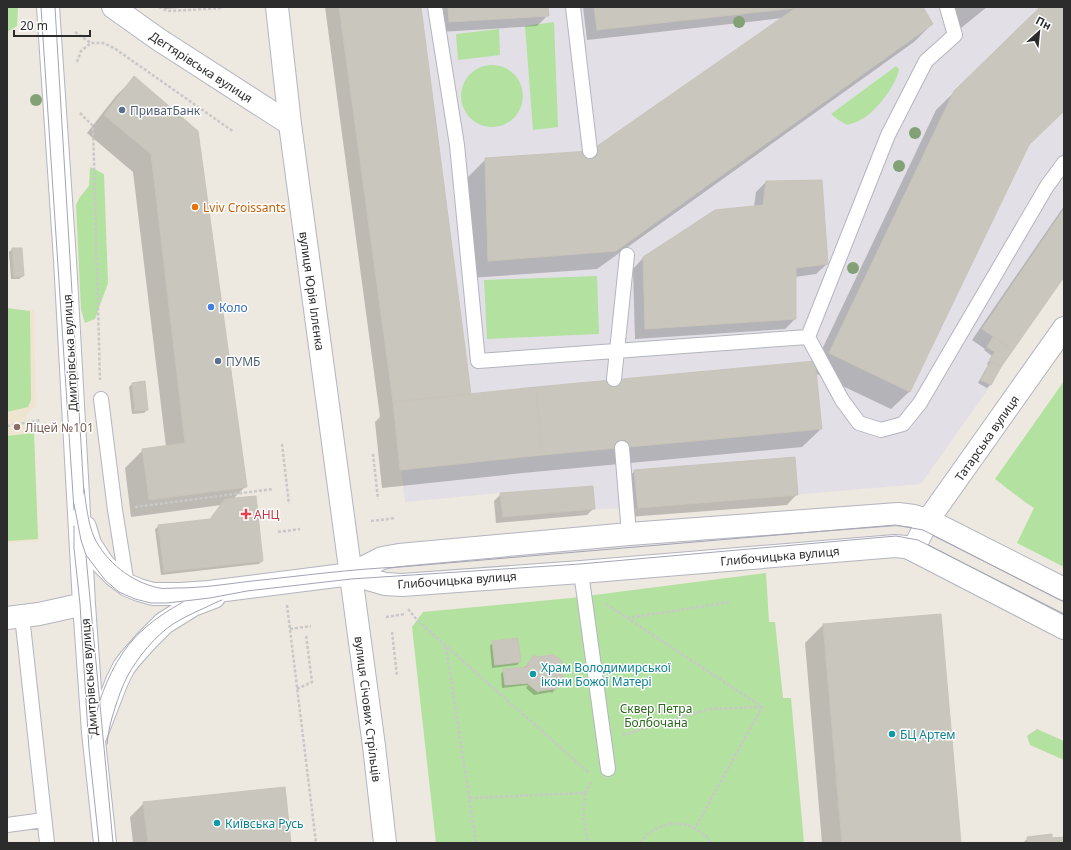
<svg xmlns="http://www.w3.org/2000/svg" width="1071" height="850" font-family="'Noto Sans',sans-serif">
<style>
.industrial{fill:#e2e0e6}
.education{fill:#eee5d0}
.green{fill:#b3e19f}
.shadow{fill:#0003}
.building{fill:#c9c6be;stroke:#c9c4b9}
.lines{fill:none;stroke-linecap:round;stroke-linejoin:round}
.lane-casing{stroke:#b3b5bf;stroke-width:16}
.street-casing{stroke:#b3b5bf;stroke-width:24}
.secondary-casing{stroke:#b3b5bf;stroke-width:24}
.path{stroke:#c8c8c8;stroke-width:2.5;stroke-dasharray:3 2;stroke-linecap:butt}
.lane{stroke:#fff;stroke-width:14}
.street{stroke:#fff;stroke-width:22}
.secondary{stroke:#fff;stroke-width:22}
.tram{stroke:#a2a4b6;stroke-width:1}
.tree{fill:#82a176}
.service-dot{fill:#5c6f8a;stroke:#fff;stroke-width:1.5}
.food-dot{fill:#e8710a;stroke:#fff;stroke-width:1.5}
.shop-dot{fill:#3f7fe0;stroke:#fff;stroke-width:1.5}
.education-dot{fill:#8d6e63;stroke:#fff;stroke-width:1.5}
.health-dot{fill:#e0444e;stroke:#fff;stroke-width:1.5}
.culture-dot{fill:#0f9aa8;stroke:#fff;stroke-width:1.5}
.labels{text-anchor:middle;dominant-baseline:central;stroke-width:3;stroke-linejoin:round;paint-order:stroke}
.street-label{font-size:12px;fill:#2c2c2c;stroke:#fff}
.service-label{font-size:12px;fill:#4e5e75;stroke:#fff;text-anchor:start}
.food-label{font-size:12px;fill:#c56008;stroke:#fff;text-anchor:start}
.shop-label{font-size:12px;fill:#366cbe;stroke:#fff;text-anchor:start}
.education-label{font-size:12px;fill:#785e54;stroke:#fff;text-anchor:start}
.health-label{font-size:12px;fill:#be3a42;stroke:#fff;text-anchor:start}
.culture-label{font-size:12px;fill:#0d838f;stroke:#fff;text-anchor:start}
.park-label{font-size:12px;fill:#2b671f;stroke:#fff}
</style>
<rect width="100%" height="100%" fill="#ede8e0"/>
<path class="industrial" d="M341 7H1064V277L1001 367 991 385 921 484 638 508 595 509 503 517 500 493 405 502 393 402Z"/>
<path class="education" d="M7 310H34L36 406 26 414 28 430 34 433 39 541 7 543Z"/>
<path class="green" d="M7 7H18L17 26 7 32Z
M554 22 558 127 533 130 525 26Z
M499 29 500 55 458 60 456 34Z
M461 96a31 31 0 1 1 62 0a31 31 0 1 1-62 0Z
M896 66 899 69C897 84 876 112 862 119 858 122 852 123 847 125L837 119 831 114Z
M90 167 104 174 108 283 95 319 85 323 81 309 76 205 80 197 89 186Z
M597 276 599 334 487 339 484 280Z
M7 308 30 311 31 400 28 407 7 412Z
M1064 381V567L1017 543 1034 508 1025 502 995 479Z
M34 433 38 539 7 541V436Z
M766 573 769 622H775L783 698H791L804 843H436L412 627 423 612 571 598Z
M1037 729 1064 741V760L1030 745 1027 736Z"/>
<path class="shadow" d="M161 7H193L165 9Z
M325 7H420L468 395 816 362 936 110 1041 7H1064V110L1027 145 910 391 891 409 815 373 821 429 802 447 523 473 382 488 375 422 380 417Z
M437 7H547L548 15 537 26 439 32Z
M583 7H795V9L799 7H922L932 24 914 42 597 269 470 278 467 178 486 159 590 152 783 18 587 40Z
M948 7H987L961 28Z
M134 78 246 486 233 499 262 561 259 564 161 575 155 529 159 526 210 521 221 505 131 517 125 468 143 450 166 447 133 172 87 133 116 96Z
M766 182 827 264 816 274 795 277V319L785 329 635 339 633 269 643 258 754 207 756 192Z
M1064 206V275L1000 366 990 385 987 388 978 383 988 365 987 364 992 356 984 350 985 349 972 340Z
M12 249 23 276 19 279H11L9 252Z
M132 384 147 410 144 413 132 414 129 387Z
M635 471 797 494 787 505 628 517 624 481Z
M501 494 594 508 587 515 496 523 494 501Z
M940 615 960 843H822L805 643 823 625Z
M493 642 520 662 517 665 492 668 490 646Z
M531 660 560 663 563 681 552 693 551 692 534 695 526 688 528 685 502 688 501 674 504 670 524 668Z
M144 803 290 843H133L130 817Z
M1028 838 1051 840 1064 838V843H1023Z"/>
<path class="building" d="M339 7H421L471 394 393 402Z
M448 7H548L549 16 449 22Z
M594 7H796V8L597 30Z
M797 7H923L933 24 616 251 488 261 485 158 590 151Z
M1040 7H1064V111L1029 145 910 392 829 353 954 91Z
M134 76 198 131 247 487 149 500 142 449 185 443 151 154 104 115Z
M822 180 828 264 796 268V319L645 329 643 257 715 210 763 205 766 181Z
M1064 209V277L1013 350 982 329Z
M12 248H22L24 276 14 277Z
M993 337 1013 350 1001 367 989 360 995 352 987 347Z
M815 361 822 429 542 455 536 387Z
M991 361 1001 367 991 385 981 380Z
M145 381 148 410 135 411 132 383Z
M536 387 542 455 400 470 393 402Z
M795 457 798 495 638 508 634 470Z
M593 486 595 509 503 517 500 493Z
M256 496 263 561 164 572 158 525 210 519 225 499Z
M941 614 961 843H842L823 624Z
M518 638 521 662 495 665 492 641Z
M553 654 563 662 561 664 563 679 564 680 556 690 554 689 539 691 538 692 528 684 529 683 505 685 503 669 528 667 526 666 534 655 536 657 552 655Z
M285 787 291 843H148L143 802Z
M1052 834V838L1064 837V843H1028L1027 837Z"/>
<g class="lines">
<g class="lane-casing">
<path id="lane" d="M435 7 457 145 478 361 808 337
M573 7 590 151
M947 7 955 35 926 61 888 135 808 337 842 400 859 423 881 430 903 424 920 403 1047 186 1064 163
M614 379 627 255
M101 399 115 510 127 585
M622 448 629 534
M581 572 608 769
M22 616 47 843
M7 825 44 820"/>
</g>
<g class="street-casing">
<path id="street" d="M48 7 65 260 84 604 93 732 105 843
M85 527 90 544 103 564 115 576 127 585 139 590 153 594H181L209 592 351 574
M913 550 928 520 1064 328
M7 618 39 614 84 604
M96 735 117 681 124 667 130 659 146 641 164 623 193 605 214 597"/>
</g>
<g class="secondary-casing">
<path id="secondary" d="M113 7 158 39 290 124
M277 7 290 124 374 746 385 843
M351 574 382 558 399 555 629 534 898 514 914 516 928 520 1064 589
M351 574 385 584 402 585 581 572 895 546 906 547 913 550 1064 628"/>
</g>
<path class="path" d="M159 7 168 11 223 8 222 7
M75 32 91 43
M77 62 81 51 91 43H103L114 48 234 132
M80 113 93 126 100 380
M7 426 41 420
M282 444 289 504
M373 454 378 499
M135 507 273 489
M371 521 395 518
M278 532 300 529
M606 604 762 707 695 828
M287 605 316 843
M408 609 417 620 446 646 588 772
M386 617 406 614
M627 618 731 602
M290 629 311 626
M392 632 397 676
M446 647 476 843
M297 689 312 682 306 635
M623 735 709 709 762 707
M585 793 583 818 588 843
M470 798 585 793 592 781
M640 843C643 839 647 834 651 832 666 822 686 820 700 832 705 835 709 838 711 843"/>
<use href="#lane" class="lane"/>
<use href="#street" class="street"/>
<use href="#secondary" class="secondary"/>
<path class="tram" d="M41 7 74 510
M55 7 84 494
M84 489C86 504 88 523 94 537 106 562 131 582 159 588 164 589 171 588 177 588 202 588 227 584 252 581 301 576 351 569 400 567L895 525 923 530 1064 602
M74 504 81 540 86 555 105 580 119 592 135 599 151 603H167L210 598 247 591 351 579 580 564 896 536 918 540 1064 614
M74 526V548L80 604 89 749 99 843
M86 556 113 843
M91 739C94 728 96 715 99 703 108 676 122 647 145 628 156 618 169 610 183 602
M107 744C108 732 111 720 115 708 118 698 122 687 127 677 137 658 155 636 173 624 187 615 203 609 217 602L222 600"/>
</g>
<g class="tree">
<circle cx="739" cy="22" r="6"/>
<circle cx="36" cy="100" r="6"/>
<circle cx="915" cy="133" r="6"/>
<circle cx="899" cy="166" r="6"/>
<circle cx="853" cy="268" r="6"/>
</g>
<g class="service-dot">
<circle cx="122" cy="110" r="4"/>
<circle cx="218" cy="361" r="4"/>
</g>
<circle class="food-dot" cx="195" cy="207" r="4"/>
<circle class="shop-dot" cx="211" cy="307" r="4"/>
<circle class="education-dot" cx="17" cy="427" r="4"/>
<path class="health-dot" d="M244 508h4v4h4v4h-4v4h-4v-4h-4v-4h4z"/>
<g class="culture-dot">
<circle cx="533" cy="674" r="4"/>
<circle cx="892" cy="734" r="4"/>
<circle cx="217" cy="823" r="4"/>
</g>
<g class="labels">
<g class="street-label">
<text transform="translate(201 67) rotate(33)">Дегтярівська вулиця</text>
<text transform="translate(312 291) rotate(82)">вулиця Юрія Іллєнка</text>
<text transform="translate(70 353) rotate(-93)">Дмитрівська вулиця</text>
<text transform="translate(987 438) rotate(-55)">Татарська вулиця</text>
<text transform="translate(780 556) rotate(-5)">Глибочицька вулиця</text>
<text transform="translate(457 580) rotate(-4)">Глибочицька вулиця</text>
<text transform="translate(89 677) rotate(-94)">Дмитрівська вулиця</text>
<text transform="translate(368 709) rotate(83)">вулиця Січових Стрільців</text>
</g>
<g class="service-label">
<text x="130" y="110">ПриватБанк</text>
<text x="226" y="361">ПУМБ</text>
</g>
<g class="food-label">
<text x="203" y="207">Lviv Croissants</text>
</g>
<g class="shop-label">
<text x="219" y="307">Коло</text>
</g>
<g class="education-label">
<text x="25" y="427">Ліцей №101</text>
</g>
<g class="health-label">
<text x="254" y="514">АНЦ</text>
</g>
<g class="culture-label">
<text x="541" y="667">Храм Володимирської<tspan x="541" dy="14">ікони Божої Матері</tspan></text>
<text x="900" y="734">БЦ Артем</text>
<text x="225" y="823">Київська Русь</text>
</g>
<g class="park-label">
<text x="656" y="708">Сквер Петра<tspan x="656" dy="14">Болбочана</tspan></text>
</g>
</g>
<rect width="1071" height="850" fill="none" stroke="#2c2c2c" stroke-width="16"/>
<g transform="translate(1039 32) rotate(27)" stroke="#ffffff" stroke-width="3" paint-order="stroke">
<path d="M0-3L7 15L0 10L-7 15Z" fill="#2c2c2c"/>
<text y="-6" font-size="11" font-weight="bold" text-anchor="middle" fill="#2c2c2c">Пн</text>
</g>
<path d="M14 30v6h76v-6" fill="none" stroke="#2c2c2c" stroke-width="2"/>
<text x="20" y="30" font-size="12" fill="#2c2c2c" stroke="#ffffff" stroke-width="3" paint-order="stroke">20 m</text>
</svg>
